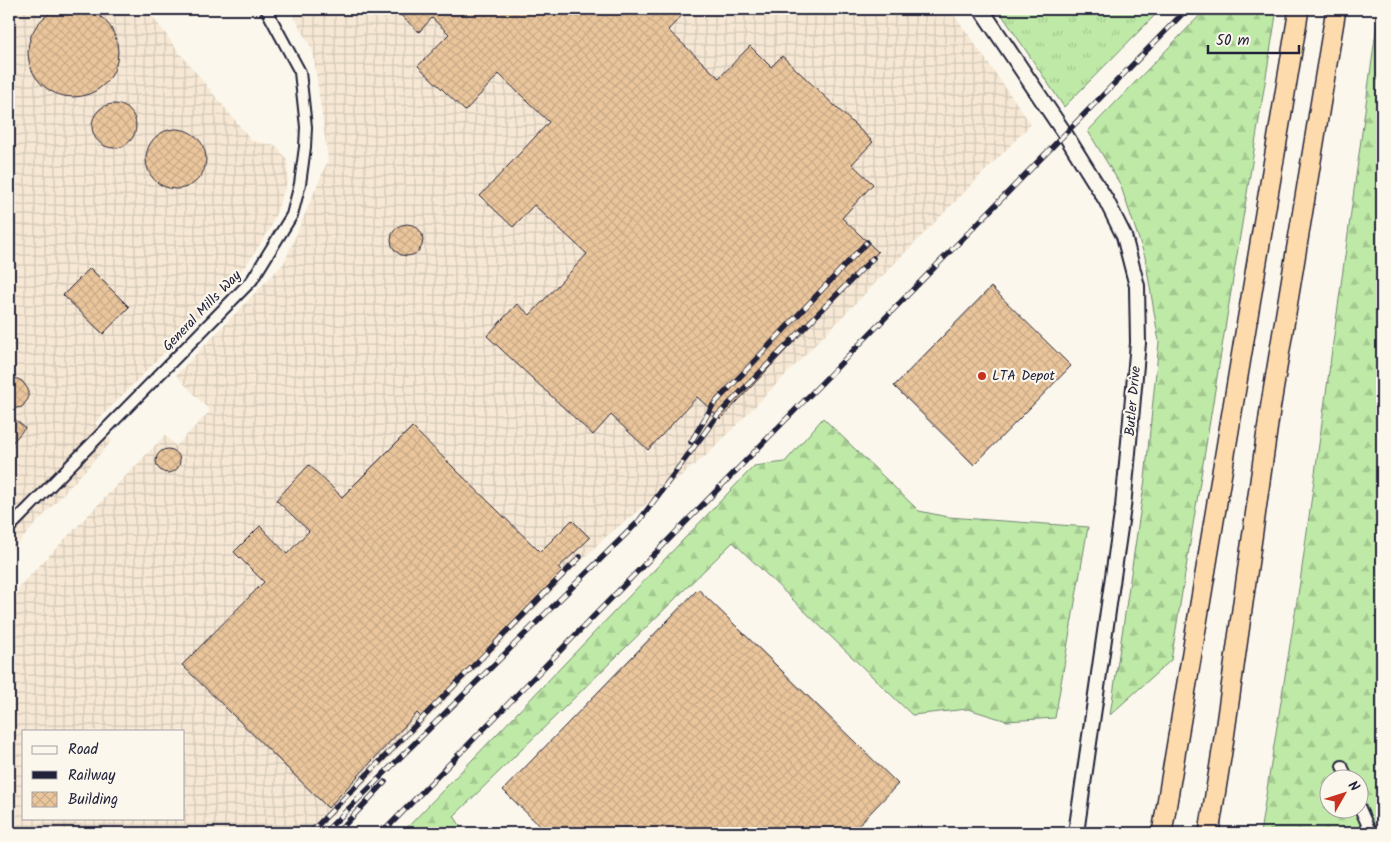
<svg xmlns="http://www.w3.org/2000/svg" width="1391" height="842" font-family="Kalam,sans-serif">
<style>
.industrial{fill:url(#industrial-grid);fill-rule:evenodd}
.grass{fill:url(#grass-tufts);stroke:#708670}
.forest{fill:url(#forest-firs);stroke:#708670;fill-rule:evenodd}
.building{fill:url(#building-cross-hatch);stroke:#22223b}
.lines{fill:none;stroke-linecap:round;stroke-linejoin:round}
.street-casing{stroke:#22223b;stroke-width:14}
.secondary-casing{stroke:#22223b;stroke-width:18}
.highway-casing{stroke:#22223b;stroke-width:22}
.street{stroke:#fbf7ec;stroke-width:10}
.secondary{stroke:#fbf7ec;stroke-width:14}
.highway{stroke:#fedbac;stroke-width:19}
.rail-casing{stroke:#22223b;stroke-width:5.5}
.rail{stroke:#fbf7ec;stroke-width:4;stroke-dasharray:11;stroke-linecap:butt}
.poi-dot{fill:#c8321e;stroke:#fbf7ec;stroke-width:2}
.labels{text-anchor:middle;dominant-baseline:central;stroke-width:4.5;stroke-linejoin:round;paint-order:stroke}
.street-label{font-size:14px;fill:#22223b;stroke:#fbf7ec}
.poi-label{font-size:14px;fill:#22223b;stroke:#fbf7ec;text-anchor:start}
</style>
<defs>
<pattern id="industrial-grid" width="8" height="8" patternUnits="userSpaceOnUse" patternTransform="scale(1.25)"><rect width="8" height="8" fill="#f6e8d4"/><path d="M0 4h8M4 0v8" fill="none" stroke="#d3c7b7"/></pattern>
<pattern id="grass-tufts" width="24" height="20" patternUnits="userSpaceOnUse" patternTransform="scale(1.25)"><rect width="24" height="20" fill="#bee9a6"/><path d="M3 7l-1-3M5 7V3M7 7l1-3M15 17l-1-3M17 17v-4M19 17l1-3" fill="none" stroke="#a3c890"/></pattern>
<pattern id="forest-firs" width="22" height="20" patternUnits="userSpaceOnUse" patternTransform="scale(1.25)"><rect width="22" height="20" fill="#bee9a6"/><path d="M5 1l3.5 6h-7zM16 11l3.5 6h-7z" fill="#a3c890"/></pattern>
<pattern id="building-cross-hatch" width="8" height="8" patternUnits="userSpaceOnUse" patternTransform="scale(1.25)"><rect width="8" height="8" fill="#ebc69c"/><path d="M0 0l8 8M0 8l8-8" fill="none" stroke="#c9aa87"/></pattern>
</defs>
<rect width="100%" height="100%" fill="#fbf7ec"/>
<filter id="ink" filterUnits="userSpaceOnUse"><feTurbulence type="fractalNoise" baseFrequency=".02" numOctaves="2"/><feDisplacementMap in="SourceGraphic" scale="10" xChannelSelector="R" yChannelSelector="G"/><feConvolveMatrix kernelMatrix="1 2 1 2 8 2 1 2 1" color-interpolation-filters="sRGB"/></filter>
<g filter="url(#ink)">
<path class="industrial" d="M16 9H147L179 52 252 141 277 146 287 160 288 179 271 227 250 260 220 296 95 423 112 441 9 553V14Z
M290 9H950L1031 124 709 453 602 540 316 833H9V618L19 587 165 435 176 446 210 411 176 375 284 263 328 160 313 51ZM24 731H184V818H24Z"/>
<path class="grass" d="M998 9H1161L1064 107Z"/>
<path class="forest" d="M1206 9H1277L1171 660 1110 715 1145 479 1159 342 1145 257 1120 184 1088 131Z
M1379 9H1382V833H1260L1300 582ZM1328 780H1358V810H1328Z
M823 418 919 511 948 517 1088 527 1055 718 1007 721 968 709 912 715 733 542 454 816 465 833H402L754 466 785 462Z"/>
<path class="building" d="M28 52a45 45 0 1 1 90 0a45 45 0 1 1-90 0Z
M394 9H688L668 30 719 78 750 46 771 67 782 56 873 142 852 164 873 184 842 218 878 252 721 419 697 397 648 450 611 415 593 435 487 336 517 304 530 315 587 254 534 205 513 227 480 196 549 122 499 74 465 111 418 66 449 34 432 18 419 32Z
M92 126a22 22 0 1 1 44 0a22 22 0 1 1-44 0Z
M146 159a30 30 0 1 1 60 0a30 30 0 1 1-60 0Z
M391 240a16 16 0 1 1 32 0a16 16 0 1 1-32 0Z
M90 268 129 307 103 334 63 295Z
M991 287 1071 366 974 465 894 386Z
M13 377 22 381 28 389V399L22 407 12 409H9V378Z
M9 414 25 428 11 444 9 442Z
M412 427 540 552 572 520 590 538 558 568 562 572 421 717 417 713 328 808 182 665 264 582 234 552 260 526 287 554 309 531 276 500 309 465 342 497Z
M156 461a12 12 0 1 1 24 0a12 12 0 1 1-24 0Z
M698 589 898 784 851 833H547L503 790Z"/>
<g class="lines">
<g class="street-casing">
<path id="street" d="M9 528 252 280 292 215 300 184 305 147 306 127 300 72 266 9
M1342 766 1348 780
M1358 804 1371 833"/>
</g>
<g class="secondary-casing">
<path id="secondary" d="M981 9 1065 134 1106 200 1124 236 1137 286 1138 343 1123 507 1076 833"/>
</g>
<g class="highway-casing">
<path id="highway" d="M1162 833 1299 9
M1209 833 1223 745 1270 410 1336 9"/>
</g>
<use href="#street" class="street"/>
<use href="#secondary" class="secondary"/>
<use href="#highway" class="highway"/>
<g class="rail-casing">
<path id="rail" d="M691 442 713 405 867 242
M310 833 580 557
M324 833 639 521 717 416 873 258
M337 833 385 782
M382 833 1187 9"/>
</g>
<use href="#rail" class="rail"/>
</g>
</g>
<circle class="poi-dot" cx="982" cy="376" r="5"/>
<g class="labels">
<g class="street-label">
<text transform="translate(202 311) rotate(-46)">General Mills Way</text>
<text transform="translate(1133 401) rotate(-85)">Butler Drive</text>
</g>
<g class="poi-label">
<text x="992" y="376">LTA Depot</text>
</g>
</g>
<rect width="1391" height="842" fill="none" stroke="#fbf7ec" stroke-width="30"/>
<rect x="15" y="15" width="1361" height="812" fill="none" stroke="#22223b" stroke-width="2" filter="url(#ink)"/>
<rect x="22" y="730" width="162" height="90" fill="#fbf7ec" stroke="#a4a2a5"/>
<rect x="32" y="746" width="25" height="8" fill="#fbf7ec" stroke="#a4a2a5"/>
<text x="68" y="754" font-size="15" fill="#22223b">Road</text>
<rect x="32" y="771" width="25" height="8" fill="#22223b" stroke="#a4a2a5"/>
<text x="68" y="780" font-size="15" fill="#22223b">Railway</text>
<rect x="32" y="792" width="25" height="15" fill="url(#building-cross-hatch)" stroke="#a4a2a5"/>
<text x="68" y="804" font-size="15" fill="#22223b">Building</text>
<g transform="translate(1344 794) rotate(51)"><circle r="24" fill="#fbf7ec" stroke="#a4a2a5"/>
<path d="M0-4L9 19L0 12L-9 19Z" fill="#c8321e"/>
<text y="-8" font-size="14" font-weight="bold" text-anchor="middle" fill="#22223b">N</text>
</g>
<path d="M1208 45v8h91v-8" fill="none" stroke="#22223b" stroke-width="2.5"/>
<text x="1216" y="45" font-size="15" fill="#22223b" stroke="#fbf7ec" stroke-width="4" paint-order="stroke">50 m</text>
</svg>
